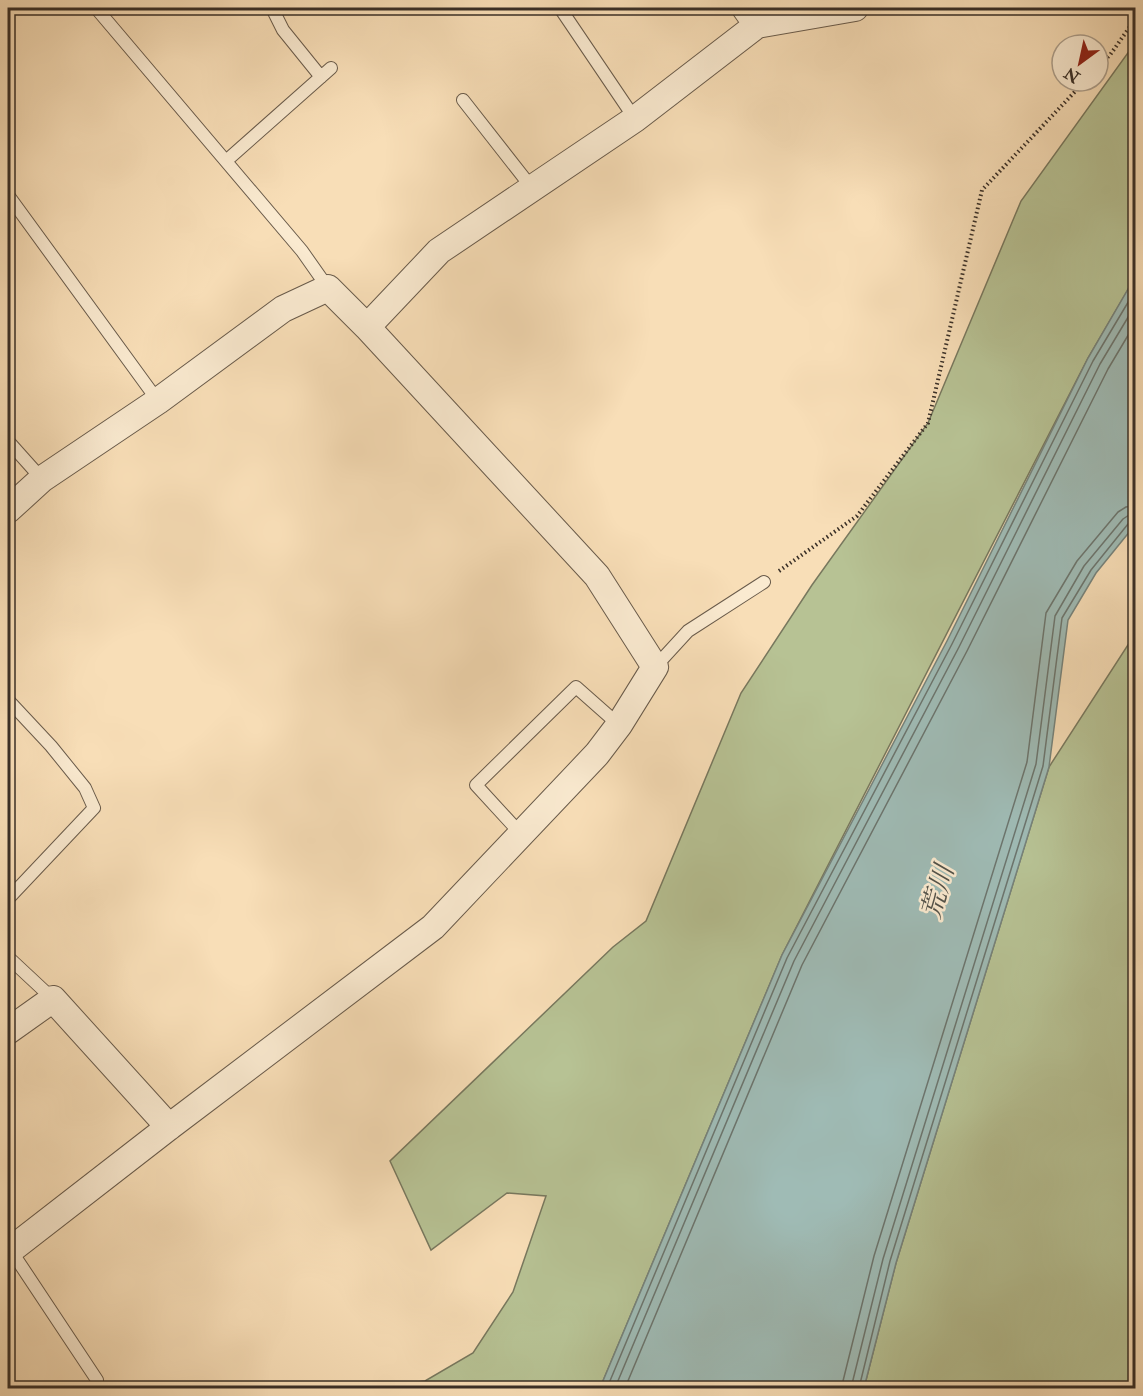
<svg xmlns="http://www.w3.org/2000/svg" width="1143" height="1396" font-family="'IM FELL Double Pica','Noto Serif JP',serif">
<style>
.green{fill:#b7c294;stroke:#78785e;stroke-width:1.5}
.water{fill:#9fbbb5;stroke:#76837c;stroke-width:1.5}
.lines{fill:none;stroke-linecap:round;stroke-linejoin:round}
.shore{stroke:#6c756e;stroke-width:1.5}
.service-casing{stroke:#695b4b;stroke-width:14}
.minor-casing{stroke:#695b4b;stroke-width:28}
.path{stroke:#392f27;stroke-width:4;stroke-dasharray:1.5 3;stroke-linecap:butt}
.service{stroke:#faead0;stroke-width:12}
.minor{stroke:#faead0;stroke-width:26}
.labels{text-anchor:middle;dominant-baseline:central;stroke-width:5;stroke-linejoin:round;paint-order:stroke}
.water-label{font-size:27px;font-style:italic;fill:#52524a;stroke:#faead0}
</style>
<rect width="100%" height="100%" fill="#f8deb7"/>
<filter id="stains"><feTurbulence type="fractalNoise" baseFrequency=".00333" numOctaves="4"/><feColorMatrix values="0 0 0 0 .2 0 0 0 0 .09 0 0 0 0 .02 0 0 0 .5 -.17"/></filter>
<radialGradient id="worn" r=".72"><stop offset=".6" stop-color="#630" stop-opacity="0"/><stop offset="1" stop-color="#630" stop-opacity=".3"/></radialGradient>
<path class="green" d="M1135 43V278L1088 358 782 955 600 1388H370L425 1381 473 1353 513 1292 546 1196 507 1193 431 1250 390 1161 613 947 646 921 741 693 812 585 928 423 1021 201Z
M1135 634V1388H864L896 1263 1049 767Z"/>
<path class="water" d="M1135 277V525L1096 573 1068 620 1049 767 896 1263 864 1388H600L782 955 947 641 1088 358Z"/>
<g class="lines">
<path class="shore" d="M607 1388 787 958 952 644 1093 361 1136 289
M615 1388 794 961 959 647 1100 364 1136 304
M625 1388 802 965 967 651 1108 369 1136 322
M842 1388 843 1381 874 1256 1027 762 1046 613 1077 561 1118 512 1126 507 1136 505
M851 1388 883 1259 1036 764 1055 616 1084 566 1123 519 1129 515 1136 514
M859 1388 890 1261 1043 766 1062 618 1091 570 1128 524 1136 522"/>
<g class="service-casing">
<path id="service" d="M96 8 302 251 328 288
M272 8 283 30 321 77
M560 8 635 119
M463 100 532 188
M226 161 331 68
M8 195 158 401
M8 441 42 479
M655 667 688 631 764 582
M8 700 51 746 85 788 94 808 8 899
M521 834 476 785 576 687 619 725
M8 957 53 999
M10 1249 97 1380"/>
</g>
<g class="minor-casing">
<path id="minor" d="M745 8 757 25
M367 327 439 251 635 119 757 25 855 8
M8 510 42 479 158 401 283 309 328 288 367 327 597 576 655 667 619 725 597 754 433 927 169 1127 8 1252
M8 1031 53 999 169 1127"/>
</g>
<path class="path" d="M1098 67 1110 55 1136 18
M779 571 857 516 928 423 982 190 1085 81"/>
<use href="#service" class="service"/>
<use href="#minor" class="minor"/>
</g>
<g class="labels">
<g class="water-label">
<text transform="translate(938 892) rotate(-74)">荒川</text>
</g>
</g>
<rect width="1143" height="1396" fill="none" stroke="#f8deb7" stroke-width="30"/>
<rect x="9" y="9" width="1125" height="1378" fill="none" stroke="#392f27" stroke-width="3"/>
<rect x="15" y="15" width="1113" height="1366" fill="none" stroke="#392f27" stroke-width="1.5"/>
<g transform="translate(1080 63) rotate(213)"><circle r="28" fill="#faead0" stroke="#ad9f8c" stroke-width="1.5"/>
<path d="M0-4.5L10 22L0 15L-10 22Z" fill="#8f2418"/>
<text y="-9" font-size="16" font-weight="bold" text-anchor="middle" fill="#392f27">N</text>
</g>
<rect width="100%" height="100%" filter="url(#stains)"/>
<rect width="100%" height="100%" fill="url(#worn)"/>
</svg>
